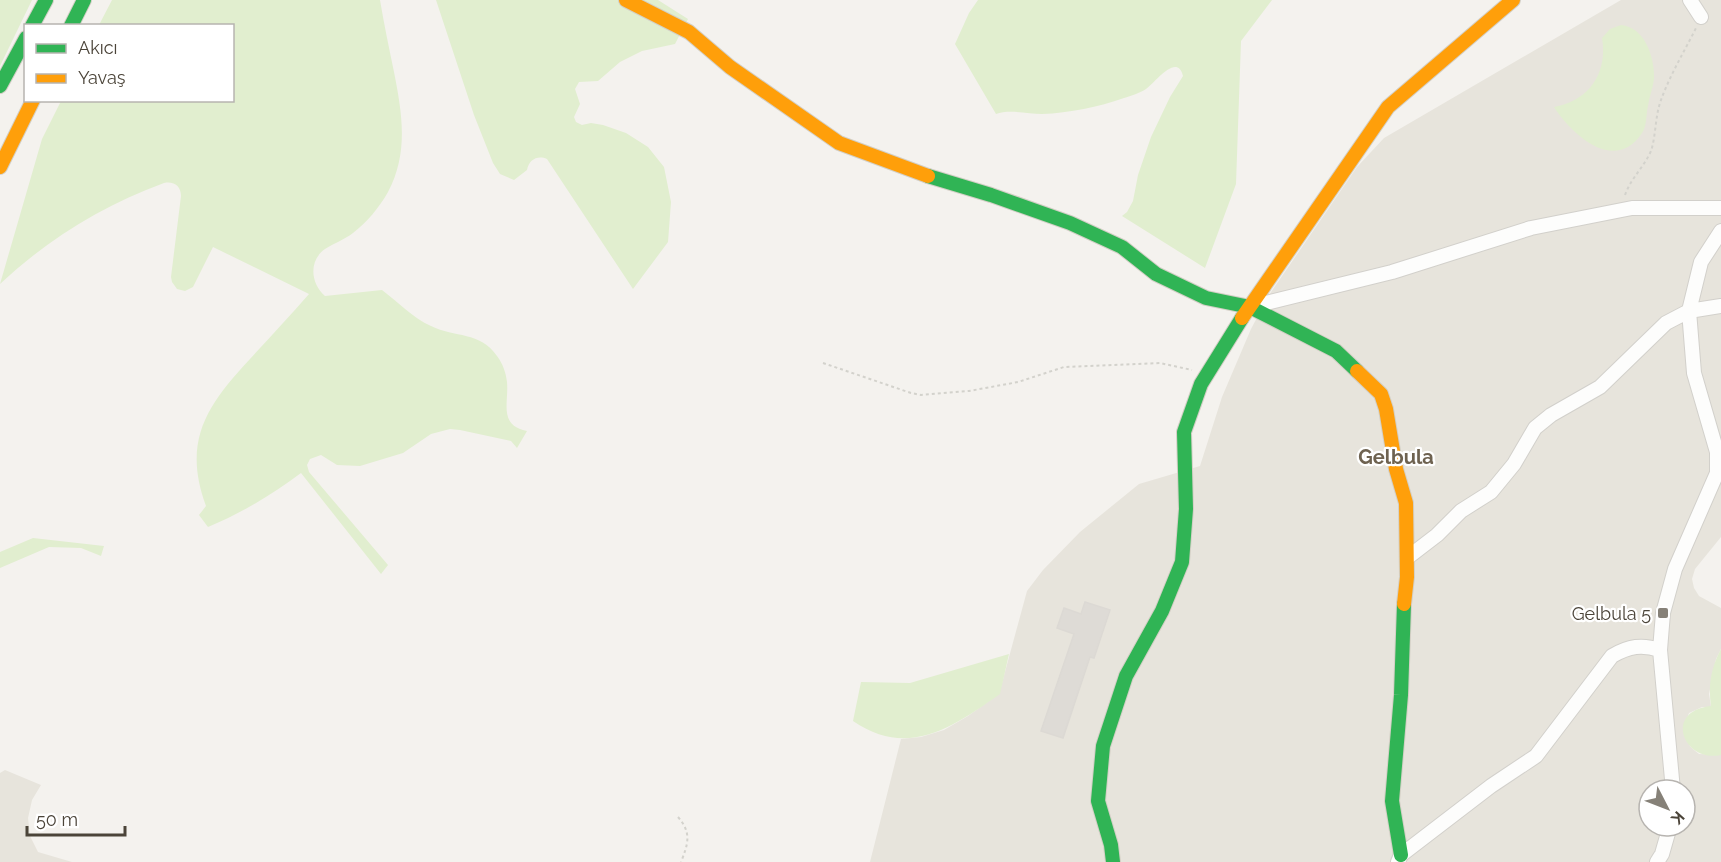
<svg xmlns="http://www.w3.org/2000/svg" width="1721" height="862" font-family="Raleway,sans-serif">
<style>
.residential{fill:#e7e4dc;fill-rule:evenodd}
.green{fill:#e1eecf}
.building{fill:#dedbd6;stroke:#dcd9d4;stroke-width:1.5}
.lines{fill:none;stroke-linecap:round;stroke-linejoin:round}
.street-casing{stroke:#d2d0cb;stroke-width:16}
.fast-casing{stroke:#d3cfc5;stroke-width:16}
.slow-casing{stroke:#d3cfc5;stroke-width:16}
.path{stroke:#d3d2cc;stroke-width:2;stroke-dasharray:3 3;stroke-linecap:butt}
.street{stroke:#fdfdfc;stroke-width:14}
.fast{stroke:#30b455;stroke-width:14}
.slow{stroke:#ff9f0a;stroke-width:14}
.poi-dot{fill:#868178;stroke:#fff;stroke-width:2}
.labels{text-anchor:middle;dominant-baseline:central;stroke-width:4.5;stroke-linejoin:round;paint-order:stroke}
.poi-label{font-size:18px;fill:#4b4439;stroke:#fff;text-anchor:end}
.neighbourhood-label{font-size:20px;font-weight:bold;fill:#6e6250;stroke:#fff}
</style>
<rect width="100%" height="100%" fill="#f4f2ee"/>
<path class="residential" d="M1621 0H1721V537L1695 569 1692 579 1694 588 1699 596 1721 608V649L1716 659 1709 694 1711 707H1702L1689 713 1683 729 1690 746 1694 750 1699 754 1721 755V862H870L901 739 921 737 944 730 968 716 999 694 1027 591 1043 570 1080 532 1139 484 1200 466 1222 397 1251 329 1269 295 1357 167 1384 138ZM1649 790H1685V826H1649Z
M5 770 41 785 32 800 28 818 30 836 38 852 72 862H0V773Z"/>
<path class="green" d="M0 0H32L0 66Z
M112 0H380C384 24 389 48 394 72 402 113 409 152 388 192 379 208 367 222 353 233 344 240 334 243 325 249 308 261 311 284 325 296L382 290C398 302 413 318 431 326 455 338 480 331 497 356 503 364 506 373 507 382 509 403 498 425 527 431L517 448 511 441 460 430 450 429 431 434 403 453 360 466 337 465 321 455 310 459 307 465 309 472 388 565 381 574 301 473C271 495 242 513 208 527L199 515 206 506C182 441 207 405 250 359 270 337 290 316 309 294L213 247 193 287 185 291 177 289 172 282 171 277 181 196C181 186 174 181 164 183 102 206 48 239 0 284L42 139 61 101 232 100V26L99 25Z
M436 0H658L688 19 675 44 642 51 620 62 598 81 579 82 575 89 580 104 574 117 576 122 582 125 591 123 603 125 626 133 648 147 664 167 671 202 668 242 633 289 547 159C537 155 529 160 527 170L514 180 500 174 493 163 474 115Z
M978 0H1272L1241 41 1236 184 1205 268 1122 216 1127 212 1133 201 1138 175 1151 137 1170 97 1183 76C1177 52 1155 83 1146 89 1140 93 1131 96 1124 98 1098 107 1070 113 1042 114 1028 114 1009 109 996 114L955 44 969 13Z
M1621 25C1645 27 1655 58 1654 79 1653 88 1649 97 1648 106 1646 114 1647 126 1642 133 1615 174 1572 135 1554 107 1589 101 1608 73 1602 38L1610 29Z
M33 538 104 546 101 556 81 548 49 547 0 568V552Z
M1721 649V755C1683 763 1663 711 1711 706 1708 685 1711 668 1721 649Z
M1009 654 1000 694C953 727 908 759 853 721L861 682 910 683Z"/>
<path class="building" d="M1085 602 1110 610 1094 658 1090 657 1063 738 1041 731 1074 634 1057 628 1064 608 1081 614Z"/>
<g class="lines">
<g class="street-casing">
<path id="street" d="M1690 0 1701 17
M1250 307 1392 272 1531 228 1632 208H1721
M1407 558 1437 535 1461 511 1491 492 1514 464 1535 428 1551 415 1600 387 1666 323 1689 311 1721 306
M1673 790 1660 650 1663 613 1675 569 1717 473V452L1694 373 1689 311 1701 262 1721 231
M1398 862 1401 855 1491 786 1536 756 1612 656C1629 646 1642 644 1660 650
M1657 862 1662 854 1670 826"/>
</g>
<g class="fast-casing">
<path id="fast" d="M32 26 46 0
M71 26 84 0
M0 86 26 38
M928 176 991 195 1070 223 1122 247 1156 274 1206 298 1250 307 1336 351 1357 371
M1401 855 1392 801 1401 695 1404 604
M1113 862 1111 845 1098 801 1103 746 1126 676 1162 611 1182 562 1186 509 1184 432 1201 384 1242 318"/>
</g>
<g class="slow-casing">
<path id="slow" d="M626 0 689 32 730 67 839 143 928 176
M0 167 33 100
M1242 318 1388 107 1513 0
M1357 371 1381 394 1386 409 1396 469 1406 503 1407 577 1404 604"/>
</g>
<path class="path" d="M1625 195C1631 178 1644 167 1651 151 1656 136 1655 116 1661 100 1670 75 1684 52 1696 28
M823 363 911 393 921 395 969 391 1018 382 1064 367 1160 363 1192 370
M678 817C692 833 688 844 681 862"/>
<use href="#street" class="street"/>
<use href="#fast" class="fast"/>
<use href="#slow" class="slow"/>
</g>
<rect class="poi-dot" x="1657" y="607" width="12" height="12" rx="3"/>
<g class="labels">
<g class="poi-label">
<text x="1651" y="613">Gelbula 5</text>
</g>
<g class="neighbourhood-label">
<text x="1396" y="457">Gelbula</text>
</g>
</g>
<rect x="24" y="24" width="210" height="78" fill="#ffffff" stroke="#b7b4b0" stroke-width="1.5"/>
<rect x="36" y="44" width="30" height="9" fill="#30b455" stroke="#b7b4b0" stroke-width="1.5"/>
<text x="78" y="54" font-size="18" fill="#4b4439">Akıcı</text>
<rect x="36" y="74" width="30" height="9" fill="#ff9f0a" stroke="#b7b4b0" stroke-width="1.5"/>
<text x="78" y="84" font-size="18" fill="#4b4439">Yavaş</text>
<g transform="translate(1667 808) rotate(132)"><circle r="28" fill="#ffffff" stroke="#b7b4b0" stroke-width="1.5"/>
<path d="M0-4.5L10 22L0 15L-10 22Z" fill="#868178"/>
<text y="-9" font-size="16" font-weight="bold" text-anchor="middle" fill="#4b4439">K</text>
</g>
<path d="M27 826v9h98v-9" fill="none" stroke="#4b4439" stroke-width="3"/>
<text x="36" y="826" font-size="18" fill="#4b4439" stroke="#ffffff" stroke-width="4.5" paint-order="stroke">50 m</text>
</svg>
